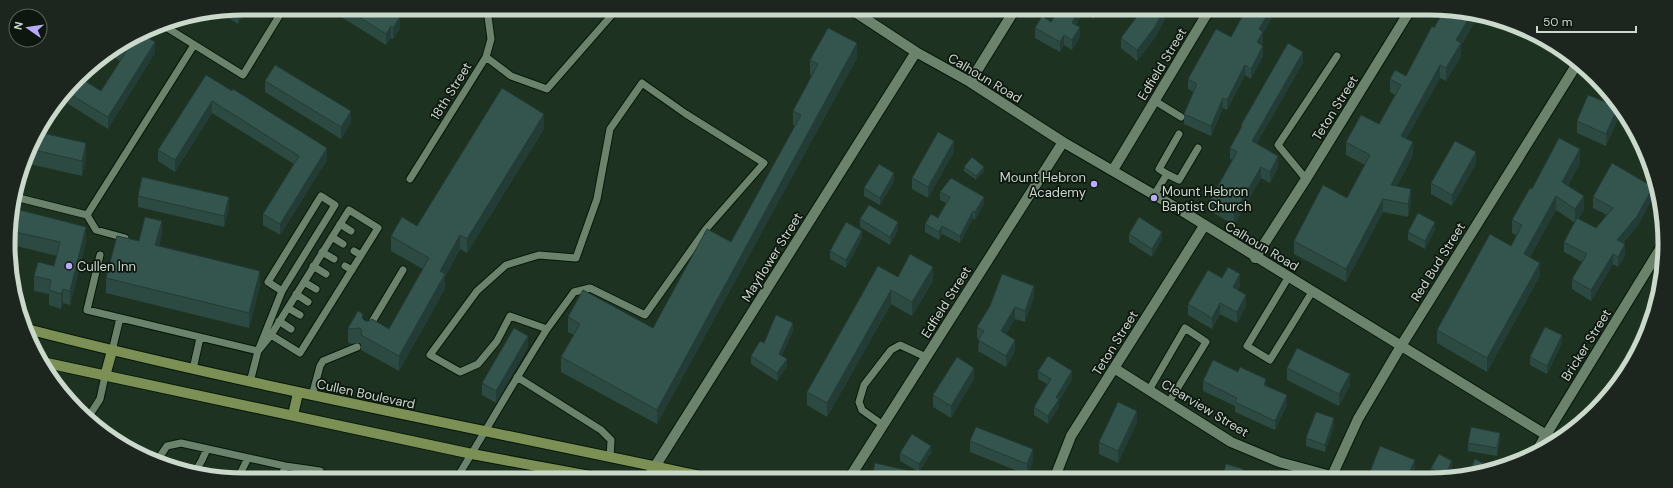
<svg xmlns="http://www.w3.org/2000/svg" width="1673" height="488" font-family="'DM Sans',sans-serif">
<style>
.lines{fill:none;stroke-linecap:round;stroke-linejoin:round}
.service-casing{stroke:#061909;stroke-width:9}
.minor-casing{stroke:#061909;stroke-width:12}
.primary-casing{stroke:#061909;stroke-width:12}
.service{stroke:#6b836d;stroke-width:7}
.minor{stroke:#6b836d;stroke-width:10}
.primary{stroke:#7c9056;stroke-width:10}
.wall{fill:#2c4942}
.shaded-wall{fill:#243c36}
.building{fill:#33554d;stroke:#243c36}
.poi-dot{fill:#b9abf7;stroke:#0e170f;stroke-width:1.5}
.labels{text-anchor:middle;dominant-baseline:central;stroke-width:3.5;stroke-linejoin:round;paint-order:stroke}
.street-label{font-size:13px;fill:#cbd8cc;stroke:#0e170f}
.poi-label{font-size:13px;fill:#cbd8cc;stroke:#0e170f;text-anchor:start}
.rim{fill:none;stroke:#cbd8cc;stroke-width:5}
</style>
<rect width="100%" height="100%" fill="#1d3220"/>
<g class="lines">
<g class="service-casing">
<path id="service" d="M161 24 243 75 284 8
M486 57 511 76 547 89 617 9
M642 83 686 114 764 163 706 229 645 315 590 288 574 292 547 329 510 316 497 341 478 364 460 372 430 355 477 291 506 265 539 255 576 258 597 199 610 129Z
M1155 101 1181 117
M1167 174 1179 180 1198 148
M410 179 486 57 491 39 487 9
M1306 179 1278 145 1337 56
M1154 195 1167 174 1159 169 1179 134
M321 196 335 205 282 291 268 282Z
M15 197 87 215 194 45
M87 215 96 230 125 238
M340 224 351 231
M332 237 343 244
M354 251 361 255
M322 252 334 259
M100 255 87 310 258 351 282 291
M313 266 326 274
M345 266 352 270
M1288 278 1247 346 1270 360 1312 292
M304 282 316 289
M296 294 308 302
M288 308 300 315
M279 321 291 329
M369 327 403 270
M112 351 120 318
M193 369 200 338
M517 377 601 430 611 440 610 458
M250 382 258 351 271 335 349 210 378 228 300 353 271 335
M1149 390 1185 328 1206 342 1169 402
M312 396 320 366 323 361 357 347
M89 416 100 399 105 376
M883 425 862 410 859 402 864 385 891 350 900 345 926 357
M158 459 167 446 181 443 285 466 320 471V476
M194 474 202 460 207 449
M239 476 248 458
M282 476 285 466
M458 476C488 427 516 378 547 329"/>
</g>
<g class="minor-casing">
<path id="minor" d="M852 10 916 52 970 82 1063 142 1187 214 1556 441
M970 82 1014 11
M1113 170 1208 12
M1255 258 1306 179 1409 12
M1114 368 1231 442 1279 462 1331 476
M1535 454 1546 435 1660 249
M649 476 916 52
M850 477 1063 142
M1055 477 1071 436 1204 226
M1331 478 1358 419 1401 346 1577 64"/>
</g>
<g class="primary-casing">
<path id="primary" d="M27 329C250 386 476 428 700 476
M42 362 472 454 590 476
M105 376 112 351
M293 415 298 393"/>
</g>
<use href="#service" class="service"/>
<use href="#minor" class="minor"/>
<use href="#primary" class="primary"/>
</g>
<path class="wall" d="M244 8 238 24 220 13Z
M327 8 386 9 400 28 393 39 391 38 386 45Z
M1058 11H1099L1094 19 1083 12 1076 25 1080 37 1072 50 1064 45 1060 52 1035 38V28L1051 22Z
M1136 11H1169L1155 38 1137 61 1121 48V38L1137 16H1136Z
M1243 12H1275L1263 33V42L1261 45 1263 56 1251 79 1245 75 1227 110 1223 108 1211 136 1184 124V114L1193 92 1188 89V79L1231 37 1243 14Z
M1475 13 1479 14 1461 46V56L1446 81 1440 78 1406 139 1413 155 1397 186 1411 202 1408 217 1383 212 1346 282 1294 254V241L1347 198 1365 165 1346 155V142L1379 124 1395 95 1390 92V79L1406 76 1434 28Z
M142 34 155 53 108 129 62 100 80 78 101 91 120 61 109 54Z
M857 58 657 424 561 372V357L574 335 568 332V317L653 328 731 242 795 126 793 125V111L812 76 810 75V60Z
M1303 63 1257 143 1278 167 1270 183 1261 178 1234 225 1210 211V200L1233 160 1230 159V148L1241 129V125Z
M206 75 327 160 280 235 263 225V214L294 164 212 113 175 172 158 161V150Z
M265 81 351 122 341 139 265 92Z
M1618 119 1606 146 1577 133V121Z
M544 129 467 253 460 249 445 277V289L399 371 361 350V345L360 343 351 344 348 342V328L363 319 365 321 389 329 423 269 391 251V236L417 226Z
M32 139 86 158 82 176 25 163Z
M954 152 928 198 912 189V178Z
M1580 163 1568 186 1584 210 1578 219 1596 228 1607 215 1593 208V197H1653L1637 227 1623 243 1625 255 1618 267 1613 264 1591 301 1572 289V279L1582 262 1564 252V242L1575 223 1556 210 1530 257 1540 276 1487 372 1437 343V330L1511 246 1517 236 1512 233V220L1532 189Z
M1476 164 1452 206 1431 194V183Z
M964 167 984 171 976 180 964 171Z
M894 181 880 205 864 196V188Z
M940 192 984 204 975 220 973 218 960 243 942 234 939 240 925 232V224L938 218 946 203 940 200Z
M138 196 229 208 224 227 138 207Z
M10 213 86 241 70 305 63 303 61 309 49 305V294L34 291V276L54 266 57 256 12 245Z
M860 219 898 230 890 245 860 227Z
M1435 230 1425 249 1408 240V232Z
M1129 234 1162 239 1152 257 1129 242Z
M162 235 159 246 260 285 249 328 106 293V278L139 241Z
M862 238 846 268 830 259V251Z
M898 277 933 281 912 316 891 304 827 417 807 405V392Z
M1222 278 1240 285 1238 290 1246 306 1237 323 1220 314 1212 329 1188 315V304Z
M1034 297 1025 322 1015 319 1006 334 1015 351 1006 367 978 351 979 339 977 338V327Z
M793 331 782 355 787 367 777 381 751 364V356L764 343Z
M1562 343 1547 374 1530 365V357Z
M528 347 496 403 482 395V383Z
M1287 368 1350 385 1339 406 1287 380Z
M1038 371 1072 379 1059 401V407L1048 424 1034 415V407L1047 384 1038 379Z
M974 379 951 418 933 407V395Z
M1203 381 1266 386 1287 405 1275 430 1235 412V406L1203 391Z
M1137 422 1118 463 1099 454V442Z
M1334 426 1325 452 1306 446V438Z
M1500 440 1497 456 1468 451V443Z
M970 441 1033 461 1027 475 970 452Z
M900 453H931L919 472 900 461Z
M1415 468 1410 478H1365L1370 472Z
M1431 468 1452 469 1447 478H1434L1431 476Z"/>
<path class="shaded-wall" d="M244 8H248L238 24V9Z
M1078 11H1083V12L1072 33V23Z
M1094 11H1099L1094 19Z
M1163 11H1169L1155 38 1137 61V50Z
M1269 12H1275L1263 33V42L1257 53V42L1259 29Z
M1472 13H1475L1479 14 1461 46V56L1446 81V68L1456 40Z
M400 17V28L393 39V28Z
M391 26V38L386 45V34Z
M1080 27V37L1072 50V40Z
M1064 35V45L1060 52V42Z
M155 42V53L108 129V117Z
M857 43V58L657 424V410Z
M1263 46V56L1251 79V69Z
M1303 52V63L1252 152V141Z
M1245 65V75L1227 110V100Z
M1440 65V78L1401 149V136Z
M1223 98V108L1211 136V126Z
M212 101V113L175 172V160Z
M1618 107V119L1606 146V134Z
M351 111V122L341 139V127Z
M544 114V129L467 253V239Z
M954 141V152L928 198V187Z
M1413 142V155L1391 198V185Z
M86 143V158L82 176V161Z
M327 148V160L280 235V224Z
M1580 149V163L1562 196V182Z
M1476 152V164L1452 206V195Z
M1278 156V167L1270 183V172Z
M984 167V171L976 180V176Z
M1261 167V178L1234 225V213Z
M894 173V181L880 205V198Z
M1653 187V197L1637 227 1617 250V240Z
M1411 189V202L1408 217V204Z
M1556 196V210L1524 267V254Z
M1584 196V210L1575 223V209Z
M229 197V208L224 227V216Z
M984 197V204L975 220V212Z
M1383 199V212L1346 282V269Z
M973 211V218L960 243V236Z
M162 221V235L155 259V245Z
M898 222V230L890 245V237Z
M1435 222V230L1425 249V241Z
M942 226V234L939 240V232Z
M86 227V241L70 305V291Z
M862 231V238L846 268V260Z
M1162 232V239L1152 257V249Z
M460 235V249L445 277V289L399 371V356L440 271Z
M1625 244V255L1618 267V257Z
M1613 254V264L1591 301V290Z
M1540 263V276L1487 372V358Z
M933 267V281L912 316V302Z
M260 271V285L249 328V313Z
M1240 274V285L1233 299V287Z
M1034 286V297L1025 322V311Z
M63 289V303L61 309V294Z
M891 290V304L827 417V403Z
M1246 295V306L1237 323V312Z
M1220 303V314L1212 329V318Z
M1015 307V319L1001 343V331Z
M793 323V331L779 361V354Z
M1562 335V343L1547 374V366Z
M528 336V347L496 403V391Z
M1015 340V351L1006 367V356Z
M787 359V367L777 381V373Z
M974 368V379L951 418V406Z
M1072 371V379L1059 401V407L1048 424V416L1056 397Z
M1350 374V385L1339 406V394Z
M1266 379V388L1264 385Z
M1287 395V405L1275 430V421Z
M1137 411V422L1118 463V451Z
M1334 418V426L1325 452V445Z
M1500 433V440L1497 456V448Z
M931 446V453L919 472V464Z
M1033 449V461L1027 475V464Z
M1415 460V468L1410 478H1408V475Z
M1452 461V469L1447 478H1444V476Z
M1243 469V478H1240Z
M1400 471V478H1398Z"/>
<path class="building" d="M345 8 386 9 400 17 393 28 391 26 386 34Z
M1058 11H1078L1072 23 1080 27 1072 40 1064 35 1060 42 1035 28 1042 16 1051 22Z
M1141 11H1163L1155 27 1137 50 1121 38Z
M1245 12H1269L1259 29 1263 32 1257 42 1263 46 1251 69 1245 65 1227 100 1223 98 1211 126 1184 114 1197 84 1188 79 1216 29 1231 37Z
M1443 12 1472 13 1456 40 1461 43 1446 68 1440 65 1401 136 1413 142 1391 185 1411 189 1408 204 1383 199 1346 269 1294 241 1323 185 1347 198 1370 155 1346 142 1361 115 1379 124 1401 85 1390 79 1395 70 1406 76 1432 26 1434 28Z
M828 28 857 43 657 410 561 357 580 324 568 317 583 290 653 328 707 229 731 242 801 115 793 111 818 64 810 60Z
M142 34 155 42 108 117 68 93 80 78 101 91 126 52 118 48Z
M1288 43 1303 52 1252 141 1278 156 1270 172 1261 167 1234 213 1210 200 1237 152 1230 148 1242 126 1241 125Z
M275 65 351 111 341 127 265 81Z
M206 75 232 91 233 89 327 148 280 224 263 214 299 156 212 101 175 160 158 150Z
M502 88 544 114 467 239 460 235 440 271 445 274 399 356 361 335 362 331 360 328 351 329 348 328 358 311 363 314 362 318 365 321H369L372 319 389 329 429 258 391 236 402 217 417 226Z
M1588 95 1618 107 1606 134 1577 121Z
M38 132 86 143 82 161 30 149 32 139Z
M938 132 954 141 928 187 912 178Z
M1559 138 1580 149 1562 182 1584 196 1575 209 1556 196 1524 254 1540 263 1487 358 1437 330 1490 234 1511 246 1522 225 1512 220 1530 188 1532 189Z
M1455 141 1476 152 1452 195 1431 183Z
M972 157 984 167 976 176 964 167Z
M1612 163 1653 187 1637 216 1617 240 1625 244 1618 257 1613 254 1591 290 1572 279 1587 254 1564 242 1577 218 1596 228 1613 208 1593 197Z
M879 164 894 173 880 198 864 188Z
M142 177 229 197 224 216 138 196Z
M951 178 984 197 975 212 973 211 960 236 942 226 939 232 925 224 931 214 938 218 950 197 940 192Z
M869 205 898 222 890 237 860 219Z
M12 208 86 227 70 291 63 289 61 294 49 290 51 280 34 276 38 262 54 266 60 242 11 231 10 213Z
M1418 213 1435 222 1425 241 1408 232Z
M145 217 162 221 155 245 260 271 249 313 106 278 117 236 139 241Z
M1139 217 1162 232 1152 249 1129 234Z
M846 222 862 231 846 260 830 251Z
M910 254 933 267 912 302 891 290 827 403 807 392 878 266 898 277Z
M1228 267 1240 274 1233 287 1246 295 1237 312 1220 303 1212 318 1188 304 1208 270 1222 278Z
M1002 274 1034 286 1025 311 1015 307 1001 331 1015 340 1006 356 978 340 984 331 977 327 990 306Z
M776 315 793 323 779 354 787 359 777 373 751 356 760 341 764 343Z
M1545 327 1562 335 1547 366 1530 357Z
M514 328 528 336 496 391 482 383Z
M1643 331 1645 332 1633 362 1601 401Z
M1297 348 1350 374 1339 394 1287 368Z
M1048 356 1072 371 1056 397 1059 399 1048 416 1034 407 1051 379 1038 371Z
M957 357 974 368 951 406 933 395Z
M1213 360 1238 372 1240 367 1266 379 1264 385 1287 395 1275 421 1235 402 1237 398 1203 381Z
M1118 402 1137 411 1118 451 1099 442Z
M1316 412 1334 418 1325 445 1306 438Z
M976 427 1033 449 1027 464 970 441Z
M1471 427 1500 433 1497 448 1468 443Z
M912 434 931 446 919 464 900 453Z
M1380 446 1415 460 1408 475 1400 471 1398 478H1365L1367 471 1370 472Z
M1439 454 1452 461 1444 476 1431 468Z
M1475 459 1490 467 1489 469 1467 476Z
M875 463 927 475 926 477H872Z
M1226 464 1243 469 1240 478H1222Z"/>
<g class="poi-dot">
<circle cx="1094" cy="184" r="4"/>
<circle cx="1154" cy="198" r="4"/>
<circle cx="69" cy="266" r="4"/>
</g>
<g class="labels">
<g class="street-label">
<text transform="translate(1162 64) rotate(-59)">Edfield Street</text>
<text transform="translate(985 78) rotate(31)">Calhoun Road</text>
<text transform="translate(451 91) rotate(-58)">18th Street</text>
<text transform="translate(1335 108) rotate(-58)">Teton Street</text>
<text transform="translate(1262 246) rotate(31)">Calhoun Road</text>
<text transform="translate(772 257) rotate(-58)">Mayflower Street</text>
<text transform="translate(1438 262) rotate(-58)">Red Bud Street</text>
<text transform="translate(946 302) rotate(-58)">Edfield Street</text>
<text transform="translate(1115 343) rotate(-58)">Teton Street</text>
<text transform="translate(1586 345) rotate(-58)">Bricker Street</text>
<text transform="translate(366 394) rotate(12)">Cullen Boulevard</text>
<text transform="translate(1205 408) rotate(31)">Clearview Street</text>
</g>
<g class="poi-label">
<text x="1086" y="177" text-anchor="end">Mount Hebron<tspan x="1086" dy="15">Academy</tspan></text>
<text x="1162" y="191">Mount Hebron<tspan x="1162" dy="15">Baptist Church</tspan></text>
<text x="77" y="266">Cullen Inn</text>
</g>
</g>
<path d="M0 0H1673V488H0ZM244 15H1429A229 229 0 0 1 1658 244V244A229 229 0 0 1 1429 473H244A229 229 0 0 1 15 244V244A229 229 0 0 1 244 15Z" fill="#1d261e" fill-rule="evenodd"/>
<path class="rim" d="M244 15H1429A229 229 0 0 1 1658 244V244A229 229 0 0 1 1429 473H244A229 229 0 0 1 15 244V244A229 229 0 0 1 244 15Z"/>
<g transform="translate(28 28) rotate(283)"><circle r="19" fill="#0e170f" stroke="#5a645b"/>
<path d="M0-3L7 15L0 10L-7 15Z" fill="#b9abf7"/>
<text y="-6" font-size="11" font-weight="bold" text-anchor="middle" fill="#cbd8cc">N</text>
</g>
<path d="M1537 26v6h99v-6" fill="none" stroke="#cbd8cc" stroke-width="2"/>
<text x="1543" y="26" font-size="12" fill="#cbd8cc" stroke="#0e170f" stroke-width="3" paint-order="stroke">50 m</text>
</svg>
